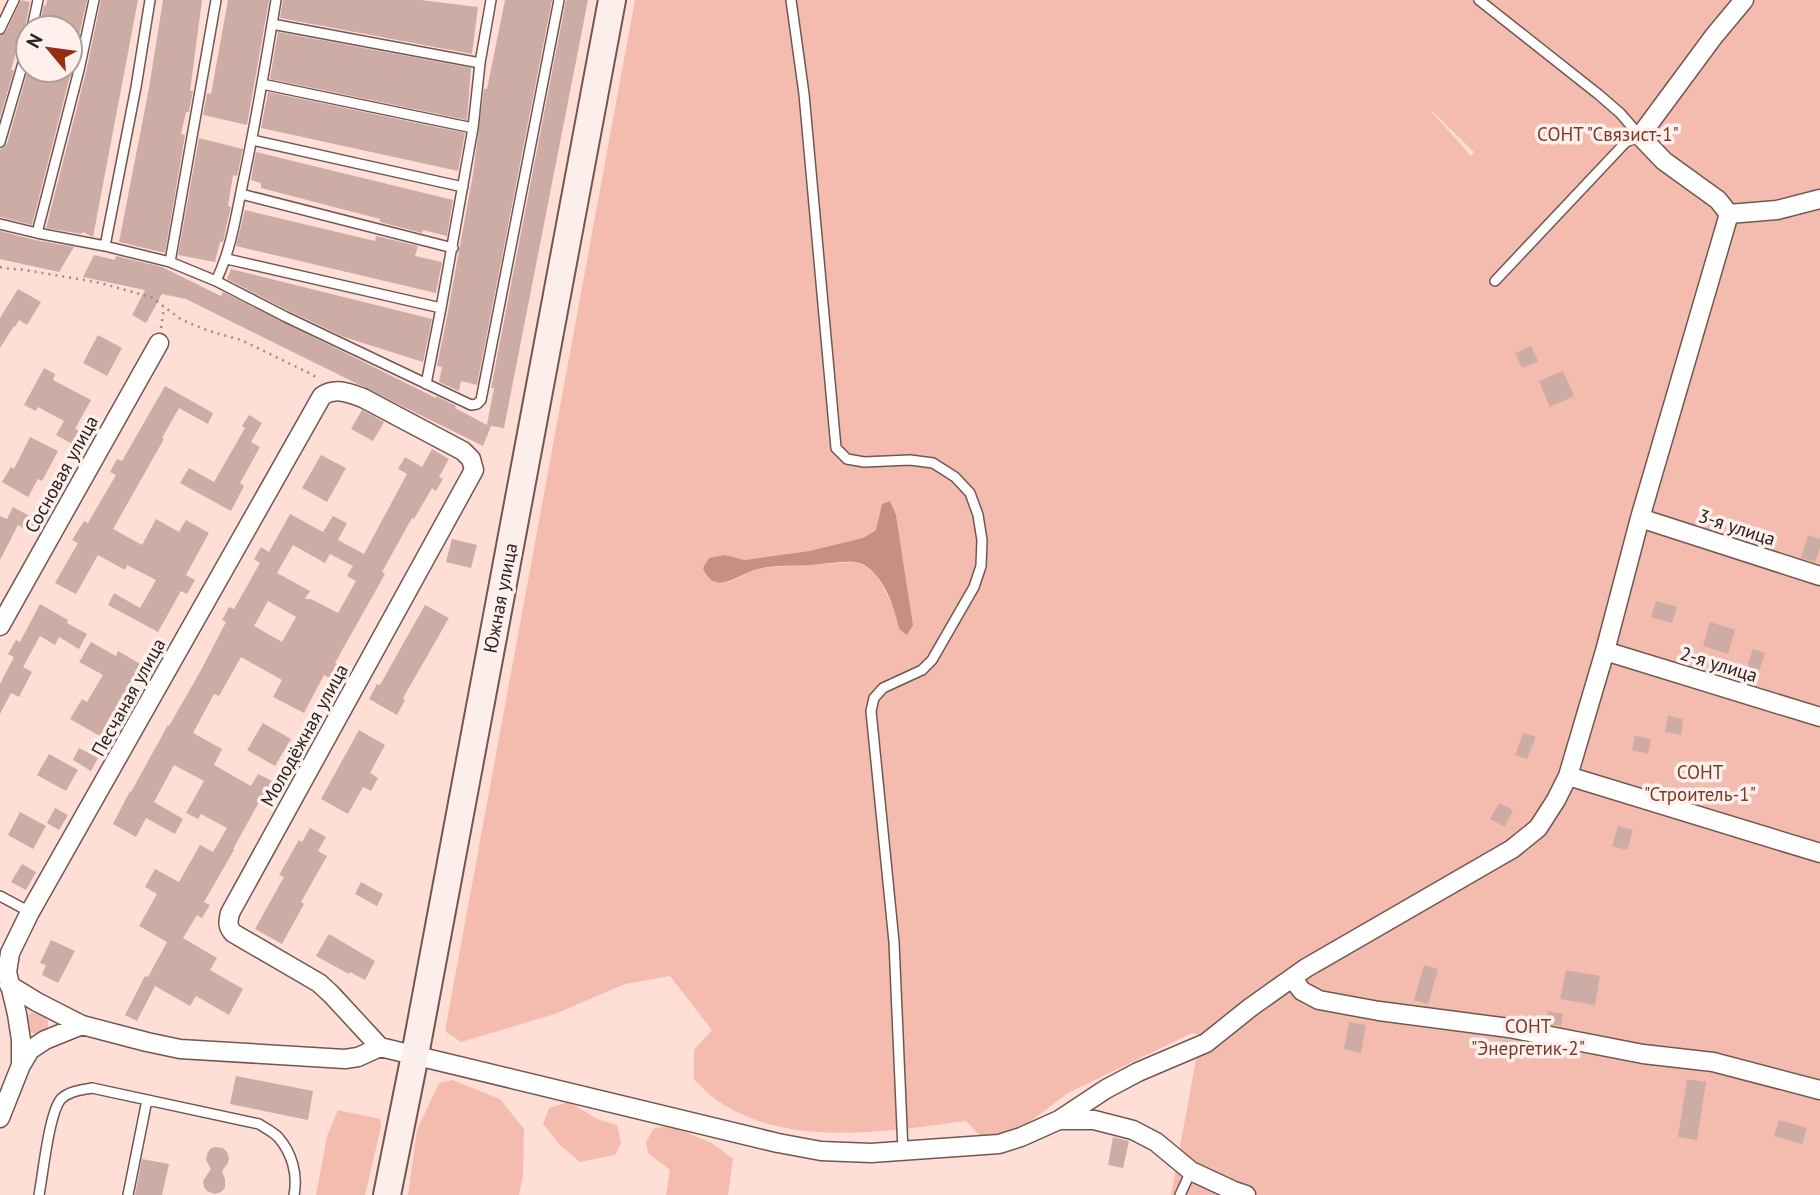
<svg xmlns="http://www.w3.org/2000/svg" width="1820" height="1195" font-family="'PT Sans',sans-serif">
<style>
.green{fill:#f4bcae;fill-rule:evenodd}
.water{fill:#c88e80}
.building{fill:#ccaca5;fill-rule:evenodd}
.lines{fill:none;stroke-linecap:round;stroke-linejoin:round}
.service-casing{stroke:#725750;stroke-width:12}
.minor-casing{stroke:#725750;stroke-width:21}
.secondary-casing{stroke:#725750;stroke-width:30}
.path{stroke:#a18984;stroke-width:2.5;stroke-dasharray:2 5;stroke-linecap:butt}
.service{stroke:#fff;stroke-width:9}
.minor{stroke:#fff;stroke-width:18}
.secondary{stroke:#fceeeb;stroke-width:26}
.labels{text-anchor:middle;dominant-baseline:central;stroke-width:7;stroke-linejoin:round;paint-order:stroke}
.park-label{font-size:19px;fill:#7f3727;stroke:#fef0ed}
.street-label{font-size:19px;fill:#2e221f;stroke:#fef0ed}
</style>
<rect width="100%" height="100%" fill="#ffded6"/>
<path class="green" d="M635 0H1820V1195H1171L1200 1038 1202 1036 1192 1033 1068 1093 1019 1130 982 1138 966 1121C887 1131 789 1149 718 1101 709 1095 702 1087 694 1079V1050L712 1030 670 976 625 984 555 1014 461 1042 445 1031ZM1431 110 1474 152 1471 156 1431 111ZM890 502 896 515 913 625 899 629 895 610 875 572 857 562 758 568 729 582 703 568 709 558 725 555 745 560 809 551 863 538 876 530 882 505Z
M33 1012 42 1015 48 1021V1028L42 1036 30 1032 25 1024 26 1016Z
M452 1080 500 1099 524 1129 523 1176 519 1195H408L417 1130 439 1083Z
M569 1102 597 1119 617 1125 621 1143 615 1155 580 1162 561 1146 543 1124 549 1108Z
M338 1110 380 1119 381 1127 365 1195H316L327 1136Z
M670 1126 712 1143 733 1159 728 1195H666L670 1170 648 1153 646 1142 654 1128Z"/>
<path class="water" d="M890 501 896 515 913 625 907 635 899 629C895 607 880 564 854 562 840 561 825 564 811 565 794 566 774 565 757 569 739 574 714 597 703 568L709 558 725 555 745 560 809 551 863 538 876 530 882 504Z"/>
<path class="building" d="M21 0 30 2 25 28H23L11 70H14L0 117V36L6 32Z
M47 0H87L72 68 32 225 0 217V149L4 147 7 144 28 70H70V28H39L44 5 46 6Z
M101 0H138L93 237 83 232 81 234 46 228 86 72Z
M163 0H202L190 91H193L189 112H186L181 134 185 135 165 253 119 242 149 88Z
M228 0H269L247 125 203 115 207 93 211 94Z
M283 0H421L478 7 472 54 280 18Z
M505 0H552L477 385 461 381 459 391 439 382 442 367 437 366 446 322 473 174 484 89H487Z
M566 0H588L504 428 491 426 483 446 186 299 162 294 146 323 132 315 145 290 83 277 94 255 115 260 116 256 162 267 221 296 223 292 436 398V396L456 406 455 408 487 425 494 388H491Z
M278 32 471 68 467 120 270 79Z
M268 92 465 133 458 171 261 128Z
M199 138 243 149 237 176 233 175 228 206 231 207 228 219 223 242H220L215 262 178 255Z
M256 152 453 200 447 236 423 230 422 233 380 222V219L261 188V183L251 180Z
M245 210 375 241 376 236 418 246 415 256 442 262 436 293 236 246Z
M0 231 35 240 74 247 59 272 0 259Z
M231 269 432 319 423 362 344 337 289 311 227 279Z
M18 289 41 302 27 325 19 320 15 327 14 326 0 348V318Z
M98 335 122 348 107 376 83 363Z
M1531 346 1538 361 1522 368 1515 353Z
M44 368 55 374 53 380 91 400 75 429 81 432 74 445 56 435 64 421 38 407 36 411 24 405Z
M1563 371 1574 396 1550 407 1539 381Z
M165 386 213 413 208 424 179 408 162 438 164 439 113 529 142 545 156 519 179 532 186 520 209 533 186 575 195 580 187 594 181 591 158 632 108 605 114 593 140 608 156 580 127 565 125 570 98 555 76 594 55 583 78 543 72 540 84 521 88 523 116 475 110 472 117 459 122 461Z
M362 410 384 422 373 441 351 429Z
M249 415 262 423 251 442 260 447 240 483 244 486 231 511 180 483 189 468 214 482 245 428 242 426Z
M30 437 58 451 42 481 38 479 28 497 2 482 11 467 14 469Z
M432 449 449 459 439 477 443 479 436 491 432 488 414 519 412 518 382 572 385 574 335 663 341 666 333 680 324 675 304 713 273 697 282 680 241 657 219 696 214 694 193 733 222 749 214 765 251 786 258 774 278 784 271 797 264 793 233 849 234 850 204 902 210 905 202 918 197 915 183 938 217 958 210 970 243 989 229 1015 196 996 190 1006 155 986 137 1021 125 1015 145 976 148 977 167 942 139 926 157 894 145 887 155 869 179 882 200 845 213 852 227 828 201 814 198 819 186 813 204 781 174 765 154 802 183 819 175 834 146 818 136 837 113 824 130 791 131 792 168 725 169 726 200 672 226 622 222 620 229 607 234 609 260 563 254 559 261 547 269 552 290 514 323 532 333 516 347 523 338 540 364 554 407 474 398 469 405 457 422 467ZM293 545 325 563 330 554 353 566 347 576 356 581 338 613 311 599H305L310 591 277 573ZM268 601 296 617 282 642 254 626Z
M321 455 346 468 327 502 302 488Z
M13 507 37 520 30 532 18 525 0 560V516L7 519Z
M1808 535 1820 539V548L1815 562 1801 558Z
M452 539 477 545 471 568 446 562Z
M1656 601 1677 607 1672 623 1651 617Z
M40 604 68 620 67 623 87 634 79 649 59 637 55 645 40 636 23 667 32 672 19 697 11 693 0 714V684L14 657 8 654 16 640 20 642Z
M425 605 449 618 403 698 405 700 397 715 369 699 377 684 380 685Z
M1710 622 1735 630 1728 654 1703 646Z
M91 642 116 656 118 651 142 665 115 713 114 711 100 736 70 719 82 699 87 702 103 675 79 662Z
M1753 649 1765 653 1756 680 1744 676Z
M1668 716 1683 719 1681 735 1665 732Z
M263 723 291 739 275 766 247 750Z
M359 730 385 745 370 773 378 778 371 791 363 787 348 814 321 799Z
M1523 733 1536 737 1527 759 1515 755Z
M1635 736 1651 739 1648 754 1632 750Z
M79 748 98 758 91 771 73 760Z
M49 754 78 770 66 791 37 775Z
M1499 803 1513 810 1505 827 1490 819Z
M55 808 68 815 59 830 47 823Z
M20 812 46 826 33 849 8 835Z
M1618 826 1633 830 1627 850 1612 846Z
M310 828 326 837 318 851 327 856 301 902 304 904 282 944 255 929 284 877 279 875 299 840 302 842Z
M22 864 36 872 26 890 11 882Z
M361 882 383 894 377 906 355 894Z
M329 934 375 961 365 980 350 972 349 974 316 956Z
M51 940 75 951 58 983 42 975 46 965 40 963Z
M1424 965 1438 969 1428 1004 1414 1000Z
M1566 970 1600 976 1595 1005 1560 999Z
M1548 1011 1563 1014 1561 1026 1545 1023Z
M1349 1022 1366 1025 1361 1053 1344 1049Z
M1502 1040 1516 1042 1513 1058 1499 1055Z
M236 1076 313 1091 308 1120 230 1104Z
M1687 1079 1706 1082 1697 1140 1678 1137Z
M1779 1120 1807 1128 1802 1144 1774 1136Z
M1113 1137 1129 1141 1123 1168 1108 1165Z
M215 1147 223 1148 227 1152 229 1158 228 1163 222 1171 225 1179V1188L221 1192 215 1194 207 1191 204 1187 203 1181 211 1169 206 1160 207 1154 210 1149Z
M142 1159 169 1164 162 1195H135Z"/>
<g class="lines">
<g class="service-casing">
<path id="service" d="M791 0 804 94 836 448 847 459 864 462 910 460 933 463 955 477 970 493 978 515 982 540 981 566 974 587 932 660 922 670 883 688 874 698 871 711 894 942 903 1151
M1479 0 1598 94 1620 113 1640 136 1626 142 1495 281
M272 24 480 63
M32 28 38 0
M0 29 14 0
M262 84 473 128
M252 140 463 187
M0 142 28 46
M241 194 453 248
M0 224 37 233 105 246 170 262 216 281 286 317 471 405 477 404 481 400 559 0
M37 233 79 70 94 0
M105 246 136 87 150 0
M227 259 441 308
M170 262 216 0
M216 281C231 250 236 216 243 182 256 122 266 61 276 0
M426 384 441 308 473 128 480 63 491 0
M0 896 30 912
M39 1195C43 1174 49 1113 61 1099 69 1091 82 1090 92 1088L259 1124C265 1128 273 1132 278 1137 292 1153 298 1174 294 1195
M128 1195 147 1100
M1180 1195 1191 1171"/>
</g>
<g class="minor-casing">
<path id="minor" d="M1729 214 1777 210 1820 199
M1640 518 1820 576
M0 626 159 343
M1605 651 1820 717
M1568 776 1820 853
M1292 978 1302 991 1319 1000 1379 1011 1509 1028 1643 1054 1713 1062 1820 1090
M9 985 37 1002 82 1025 147 1042 180 1049 345 1059 358 1057 380 1047 778 1143 821 1151 871 1153 999 1144 1021 1137 1059 1120H1094L1133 1130 1156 1142 1191 1171 1234 1191 1246 1195
M21 1065 30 1050 45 1040 82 1025
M0 1118 21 1065V1040L17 1014 7 972 10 953 30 912 322 396C336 387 349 393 363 398L463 451 471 459 474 470 230 913C228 922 227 926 233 933L319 983 331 994 380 1047
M1059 1120 1106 1089 1138 1072 1206 1043 1251 1007 1306 968 1512 849 1538 828 1556 800 1568 776 1605 651 1640 518 1729 214 1718 200 1664 161 1640 136 1714 36 1744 0"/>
</g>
<g class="secondary-casing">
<path id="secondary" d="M387 1195 415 1055 612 0"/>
</g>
<path class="path" d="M0 267 11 269H19L96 282 151 297 182 320 209 331 241 340 313 375 318 379
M161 328 164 307"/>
<use href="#service" class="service"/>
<use href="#minor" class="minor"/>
<use href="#secondary" class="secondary"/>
</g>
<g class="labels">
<g class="park-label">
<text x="1608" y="134">СОНТ "Связист-1"</text>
<text x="1700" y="772">СОНТ<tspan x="1700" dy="22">"Строитель-1"</tspan></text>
<text x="1528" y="1026">СОНТ<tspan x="1528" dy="22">"Энергетик-2"</tspan></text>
</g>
<g class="street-label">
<text transform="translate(61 474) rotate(-61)">Сосновая улица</text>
<text transform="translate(1737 527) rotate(18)">3-я улица</text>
<text transform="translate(500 598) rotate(-79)">Южная улица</text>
<text transform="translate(1719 664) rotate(17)">2-я улица</text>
<text transform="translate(128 697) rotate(-61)">Песчаная улица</text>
<text transform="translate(304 735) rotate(-61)">Молодёжная улица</text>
</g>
</g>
<g transform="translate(49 49) rotate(299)"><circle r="33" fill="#fef0ed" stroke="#ab9e9b" stroke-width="2"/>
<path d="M0-5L12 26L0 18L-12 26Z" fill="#952d13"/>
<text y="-10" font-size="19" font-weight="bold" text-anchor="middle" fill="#2e221f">N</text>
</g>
</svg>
